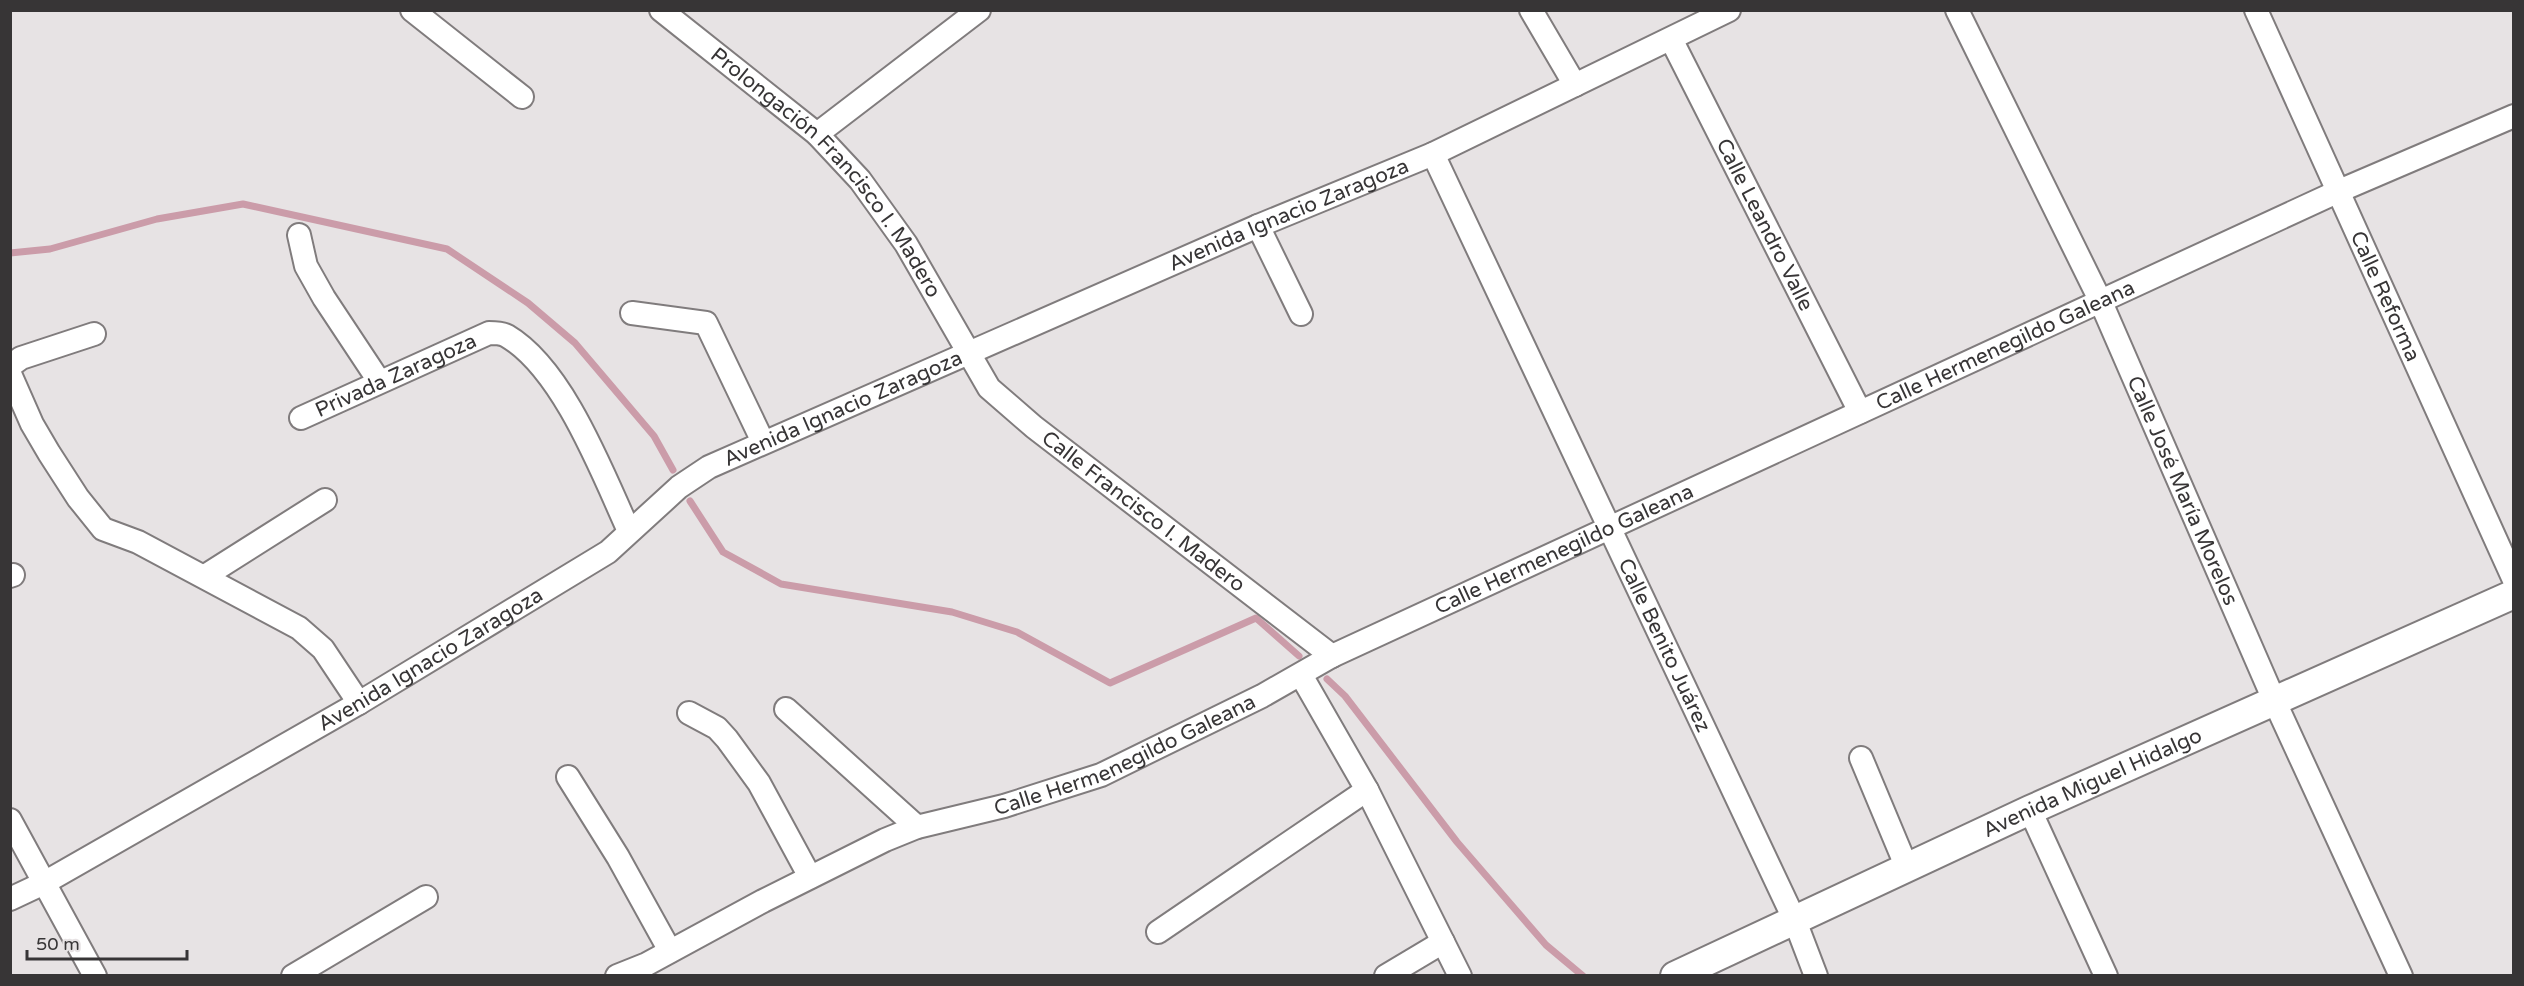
<svg xmlns="http://www.w3.org/2000/svg" width="2524" height="986" font-family="'Varela Round',sans-serif">
<style>
.lines{fill:none;stroke-linecap:round;stroke-linejoin:round}
.stream{stroke:#cb9ca9;stroke-width:7}
.minor-casing{stroke:#807c7d;stroke-width:26}
.major-casing{stroke:#807c7d;stroke-width:32}
.minor{stroke:#fff;stroke-width:22}
.major{stroke:#fff;stroke-width:28}
.labels{text-anchor:middle;dominant-baseline:central;stroke-width:4.5;stroke-linejoin:round;paint-order:stroke}
.street-label{font-size:21px;fill:#373536;stroke:#e7e3e4}
</style>
<rect width="100%" height="100%" fill="#e7e3e4"/>
<g class="lines">
<path class="stream" d="M10 253 50 249 157 219 243 204 447 249 528 303 575 343 654 436 673 470
M690 501 723 552 781 584 952 612 1017 632 1110 683 1256 618 1299 656
M1327 679 1345 696 1457 842 1546 945 1583 976"/>
<g class="minor-casing">
<g id="minor">
<path d="M412 10 522 97"/>
<path id="s1" d="M661 10 817 134 860 180 906 244 989 388 1034 427 1332 656"/>
<path d="M1531 10 1575 85"/>
<path id="s2" d="M1957 10 2100 300 2274 700 2401 976"/>
<path id="s3" d="M2256 10 2514 580"/>
<path id="s4" d="M1671 39 1860 412"/>
<path d="M817 134 979 10"/>
<path id="s5" d="M1433 154 1795 921 1816 976"/>
<path d="M1258 226 1301 314"/>
<path d="M299 235 306 266 324 298 379 381"/>
<path d="M632 313 706 323 763 442"/>
<path d="M10 366 21 358 94 334"/>
<path d="M10 374 32 424 49 453 78 498 103 529 138 542 299 628 323 649 359 703"/>
<path id="s6" d="M301 418 489 333C494 333 502 333 507 336 563 369 602 472 629 531"/>
<path d="M10 576 13 575"/>
<path d="M205 576 325 500"/>
<path d="M1301 675 1367 790 1460 976"/>
<path d="M786 709 917 827"/>
<path d="M689 713 717 728 727 739 759 783 810 877"/>
<path d="M1861 758 1907 868"/>
<path d="M568 777 618 857 670 951"/>
<path d="M2030 810 2106 976"/>
<path d="M10 820 95 976"/>
<path id="s7" d="M10 899 44 883 359 703 608 552 679 487 709 467 1258 226 1433 154 1729 10"/>
<path d="M1158 932 1367 790"/>
<path d="M293 976 426 897"/>
<path id="s8" d="M617 976 647 964 763 901 885 840 917 827 1004 806 1101 775 1262 696 1332 656 2339 191 2514 116"/>
<path d="M1386 976 1443 942"/>
</g>
</g>
<g class="major-casing">
<g id="major">
<path id="s9" d="M1675 976 2030 810 2514 594"/>
</g>
</g>
<use href="#minor" class="minor"/>
<use href="#major" class="major"/>
</g>
<g class="labels">
<g class="street-label">
<text stroke="none"><textPath href="#s1" startOffset="234">Prolongación Francisco I. Madero</textPath></text>
<text stroke="none"><textPath href="#s7" startOffset="1456">Avenida Ignacio Zaragoza</textPath></text>
<text stroke="none"><textPath href="#s4" startOffset="208">Calle Leandro Valle</textPath></text>
<text stroke="none"><textPath href="#s3" startOffset="314">Calle Reforma</textPath></text>
<text stroke="none"><textPath href="#s8" startOffset="1528">Calle Hermenegildo Galeana</textPath></text>
<text stroke="none"><textPath href="#s6" startOffset="104">Privada Zaragoza</textPath></text>
<text stroke="none"><textPath href="#s7" startOffset="970">Avenida Ignacio Zaragoza</textPath></text>
<text stroke="none"><textPath href="#s2" startOffset="531">Calle José María Morelos</textPath></text>
<text stroke="none"><textPath href="#s1" startOffset="705">Calle Francisco I. Madero</textPath></text>
<text stroke="none"><textPath href="#s8" startOffset="1042">Calle Hermenegildo Galeana</textPath></text>
<text stroke="none"><textPath href="#s5" startOffset="543">Calle Benito Juárez</textPath></text>
<text stroke="none"><textPath href="#s7" startOffset="484">Avenida Ignacio Zaragoza</textPath></text>
<text stroke="none"><textPath href="#s8" startOffset="556">Calle Hermenegildo Galeana</textPath></text>
<text stroke="none"><textPath href="#s9" startOffset="460">Avenida Miguel Hidalgo</textPath></text>
</g>
</g>
<rect width="2524" height="986" fill="none" stroke="#373536" stroke-width="24"/>
<path d="M27 950v9h160v-9" fill="none" stroke="#373536" stroke-width="3"/>
<text x="36" y="950" font-size="18" fill="#373536" stroke="#e7e3e4" stroke-width="4.5" paint-order="stroke">50 m</text>
</svg>
